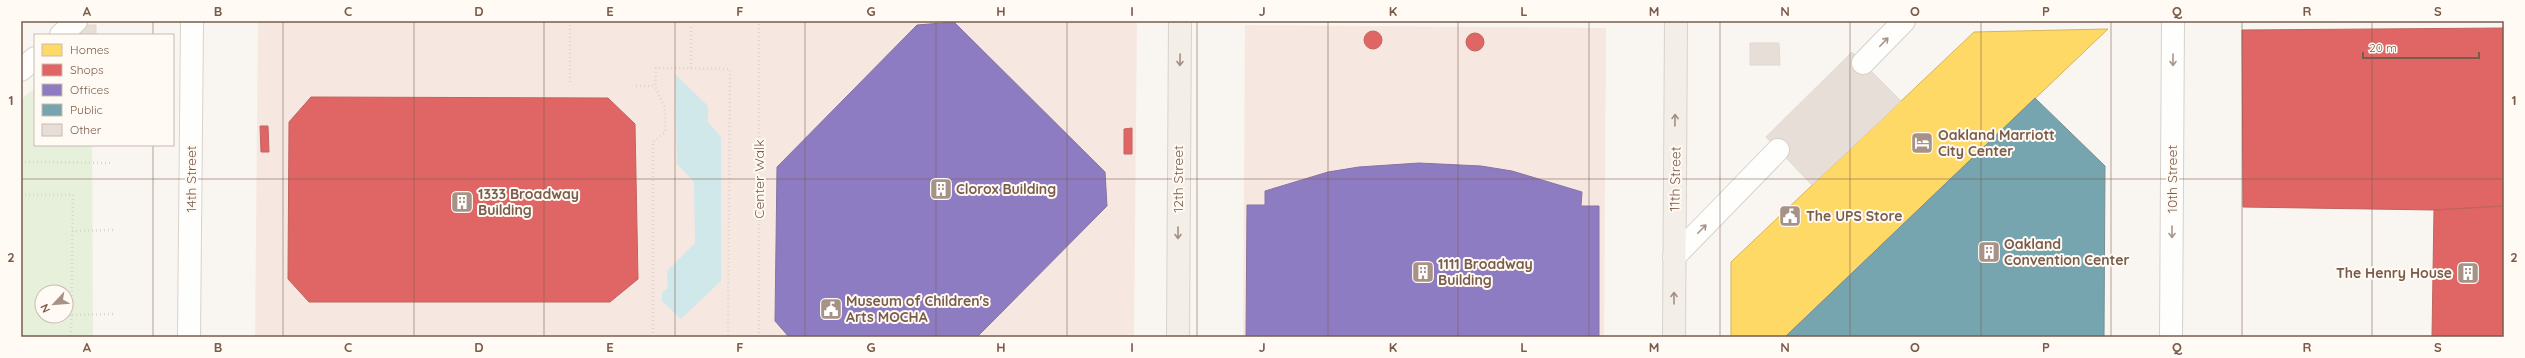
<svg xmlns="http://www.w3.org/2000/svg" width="2525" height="358" font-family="Quicksand,sans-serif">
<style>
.commercial{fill:#f6e8e1}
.green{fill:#e7f0db;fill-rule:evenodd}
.water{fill:#d0e8ea}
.homes{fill:#ffd966;stroke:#d7b45e}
.shops{fill:#e06666;stroke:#c1635e}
.offices{fill:#8e7cc3;stroke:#8872a0}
.public{fill:#76a5af;stroke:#778f92}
.building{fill:#e6ded7;stroke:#e2d8d2}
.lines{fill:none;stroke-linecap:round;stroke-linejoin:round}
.lane-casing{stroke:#d7d1cb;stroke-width:24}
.street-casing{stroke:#d7d1cb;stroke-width:24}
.secondary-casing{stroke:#d9d2cb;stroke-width:24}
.primary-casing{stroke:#dad1cc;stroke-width:24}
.path{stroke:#dcd5d0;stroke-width:2.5;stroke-dasharray:1 3;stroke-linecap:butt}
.lane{stroke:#fefefd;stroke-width:22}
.street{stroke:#fefefd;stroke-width:22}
.secondary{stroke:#fefefd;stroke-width:22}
.primary{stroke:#f3eee8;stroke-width:22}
.oneway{stroke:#a8958b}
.oneway2{stroke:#a48f83}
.grid{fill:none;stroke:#7a5c4d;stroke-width:1;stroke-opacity:0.55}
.labels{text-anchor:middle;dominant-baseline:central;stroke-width:4;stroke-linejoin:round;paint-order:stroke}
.poi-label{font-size:14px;font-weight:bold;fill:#7a5c4d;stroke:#fffaf3;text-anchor:start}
.street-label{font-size:14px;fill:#7a5c4d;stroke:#fffaf3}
.neatline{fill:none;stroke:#7a5c4d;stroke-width:1.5}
.grid-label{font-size:13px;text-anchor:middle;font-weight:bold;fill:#7a5c4d}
</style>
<rect width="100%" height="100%" fill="#f9f5f0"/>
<path class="commercial" d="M258 21H1137L1134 337H255Z
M1245 25 1606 28 1604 337H1243Z"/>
<path class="green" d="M35 88V145H92L93 337H21V100ZM42 292H66V316H42Z"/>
<path class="water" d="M675 74 708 106V122L721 137V281L681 319 662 301V292L668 288 667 271 695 243 694 182 677 164Z"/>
<path class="homes" d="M2108 29 1785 337H1731V262L1974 32Z"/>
<path class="shops" d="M2504 28V206L2434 210 2243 207 2242 30Z
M1364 40a9 9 0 1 1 18 0a9 9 0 1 1-18 0Z
M1466 42a9 9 0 1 1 18 0a9 9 0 1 1-18 0Z
M311 97 608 98 635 124 638 279 610 302H309L288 279 289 122Z
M260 126H268L269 152H261Z
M1132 128V154H1124V129Z
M2504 206V337H2432L2434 210Z"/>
<path class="offices" d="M954 22 1105 172 1107 206 977 337H789L775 321 777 167 917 25Z
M1419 163 1481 166 1512 171 1582 192 1581 206H1599V337H1246L1247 205H1265V191L1328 172 1359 167Z"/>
<path class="public" d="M2035 98 2105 166 2104 337H1785Z"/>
<path class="building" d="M76 25H96V35H76Z
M1750 43H1779L1780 65H1750Z
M1852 52 1901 101 1812 185 1766 137Z"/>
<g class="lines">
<g class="lane-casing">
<path id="lane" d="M1863 63 1904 21
M1674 257 1778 150"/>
</g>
<g class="street-casing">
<path id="street" d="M61 35 76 21
M21 70 35 58
M2171 337 2173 21"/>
</g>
<g class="secondary-casing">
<path id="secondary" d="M189 337 192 21"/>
</g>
<g class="primary-casing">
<path id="primary" d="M1178 337 1180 21
M1674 337 1676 21"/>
</g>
<path class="path" d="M570 21V82
M691 27V68
M636 86H655
M21 162 113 163
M21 195H73L71 337
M72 231 113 230
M72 315 113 314
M653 337V142L665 132V108L655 86 656 68 730 69 728 337
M759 337V21"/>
<use href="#lane" class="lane"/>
<use href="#street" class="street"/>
<use href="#secondary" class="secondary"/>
<use href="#primary" class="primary"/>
</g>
<defs><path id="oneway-shaft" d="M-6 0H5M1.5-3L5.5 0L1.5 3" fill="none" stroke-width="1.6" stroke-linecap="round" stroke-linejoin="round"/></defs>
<g class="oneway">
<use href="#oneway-shaft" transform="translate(1884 42) rotate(-46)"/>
<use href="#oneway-shaft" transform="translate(2173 60) rotate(90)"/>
<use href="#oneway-shaft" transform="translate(1702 229) rotate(-45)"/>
<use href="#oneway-shaft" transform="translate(2172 232) rotate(90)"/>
</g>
<g class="oneway2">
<use href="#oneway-shaft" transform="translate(1180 60) rotate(91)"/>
<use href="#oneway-shaft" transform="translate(1675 120) rotate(-89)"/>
<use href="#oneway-shaft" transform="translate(1178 233) rotate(90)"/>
<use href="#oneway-shaft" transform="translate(1674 298) rotate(-90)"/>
</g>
<path class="grid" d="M153 21V35M283 21V337M414 21V337M544 21V337M675 21V337M805 21V337M936 21V337M1067 21V337M1197 21V337M1328 21V337M1458 21V337M1589 21V337M1720 21V337M1850 21V337M1981 21V337M2111 21V337M2242 21V337M2372 21V337M153 145V337M21 179H2504"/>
<defs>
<g id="hotel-square" transform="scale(1.15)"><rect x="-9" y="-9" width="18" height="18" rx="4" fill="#a69286" stroke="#fffaf3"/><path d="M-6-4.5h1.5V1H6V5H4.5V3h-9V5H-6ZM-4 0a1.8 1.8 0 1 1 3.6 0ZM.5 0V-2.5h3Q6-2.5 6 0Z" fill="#fff"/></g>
<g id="building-square" transform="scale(1.15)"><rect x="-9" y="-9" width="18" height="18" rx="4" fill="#a69286" stroke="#fffaf3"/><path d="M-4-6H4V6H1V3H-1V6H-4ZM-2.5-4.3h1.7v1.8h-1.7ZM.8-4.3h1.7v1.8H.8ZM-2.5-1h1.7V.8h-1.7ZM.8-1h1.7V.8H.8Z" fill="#fff"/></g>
<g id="civic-square" transform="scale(1.15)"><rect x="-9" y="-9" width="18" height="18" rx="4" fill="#a69286" stroke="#fffaf3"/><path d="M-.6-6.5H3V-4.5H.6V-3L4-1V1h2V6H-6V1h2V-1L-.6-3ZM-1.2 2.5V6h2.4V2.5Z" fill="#fff"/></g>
</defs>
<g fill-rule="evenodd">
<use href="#hotel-square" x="1922" y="143"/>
<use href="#building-square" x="941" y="189"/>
<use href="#building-square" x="462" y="202"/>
<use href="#civic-square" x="1790" y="216"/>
<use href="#building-square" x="1989" y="252"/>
<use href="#building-square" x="1423" y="272"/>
<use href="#building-square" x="2468" y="273"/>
<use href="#civic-square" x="831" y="309"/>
</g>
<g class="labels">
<g class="poi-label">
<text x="1938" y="135">Oakland Marriott<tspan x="1938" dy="16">City Center</tspan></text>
<text x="956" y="189">Clorox Building</text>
<text x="478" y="194">1333 Broadway<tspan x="478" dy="16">Building</tspan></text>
<text x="1806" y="216">The UPS Store</text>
<text x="2004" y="244">Oakland<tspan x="2004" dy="16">Convention Center</tspan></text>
<text x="1438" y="264">1111 Broadway<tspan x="1438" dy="16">Building</tspan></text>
<text x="2452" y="273" text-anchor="end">The Henry House</text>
<text x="846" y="301">Museum of Children's<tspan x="846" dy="16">Arts MOCHA</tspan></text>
</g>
<g class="street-label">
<text transform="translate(191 179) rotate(-90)">14th Street</text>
<text transform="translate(759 179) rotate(-90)">Center Walk</text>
<text transform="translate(1178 179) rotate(-90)">12th Street</text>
<text transform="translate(1675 179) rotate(-89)">11th Street</text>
<text transform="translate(2172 179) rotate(-90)">10th Street</text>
</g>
</g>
<rect width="2525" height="358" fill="none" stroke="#fffaf3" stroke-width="44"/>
<rect x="34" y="34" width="140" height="112" fill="#fffaf3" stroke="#cabbb1"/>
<rect x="42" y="44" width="20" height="12" fill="#ffd966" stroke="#cabbb1"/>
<text x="70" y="54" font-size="12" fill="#7a5c4d">Homes</text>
<rect x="42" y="64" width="20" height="12" fill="#e06666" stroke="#cabbb1"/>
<text x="70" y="74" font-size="12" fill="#7a5c4d">Shops</text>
<rect x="42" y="84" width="20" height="12" fill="#8e7cc3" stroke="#cabbb1"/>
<text x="70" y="94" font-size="12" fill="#7a5c4d">Offices</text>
<rect x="42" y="104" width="20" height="12" fill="#76a5af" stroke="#cabbb1"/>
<text x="70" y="114" font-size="12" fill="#7a5c4d">Public</text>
<rect x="42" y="124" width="20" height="12" fill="#e6ded7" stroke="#cabbb1"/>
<text x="70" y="134" font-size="12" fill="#7a5c4d">Other</text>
<g transform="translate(54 304) rotate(244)"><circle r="19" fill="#fffaf3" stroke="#cabbb1"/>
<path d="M0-3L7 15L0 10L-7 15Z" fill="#a69286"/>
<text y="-6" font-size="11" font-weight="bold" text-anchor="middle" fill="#7a5c4d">N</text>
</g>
<path d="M2363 52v6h116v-6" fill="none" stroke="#7a5c4d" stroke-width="2"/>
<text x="2369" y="52" font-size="12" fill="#7a5c4d" stroke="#fffaf3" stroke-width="3" paint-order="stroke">20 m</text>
<rect x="22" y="22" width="2481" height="314" class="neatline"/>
<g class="grid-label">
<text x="87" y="16">A</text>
<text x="218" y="16">B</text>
<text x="348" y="16">C</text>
<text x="479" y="16">D</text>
<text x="610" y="16">E</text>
<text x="740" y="16">F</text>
<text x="871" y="16">G</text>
<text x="1001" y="16">H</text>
<text x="1132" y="16">I</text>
<text x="1262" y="16">J</text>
<text x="1393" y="16">K</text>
<text x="1524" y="16">L</text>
<text x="1654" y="16">M</text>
<text x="1785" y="16">N</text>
<text x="1915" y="16">O</text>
<text x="2046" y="16">P</text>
<text x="2177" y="16">Q</text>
<text x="2307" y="16">R</text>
<text x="2438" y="16">S</text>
<text x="11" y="105">1</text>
<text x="2514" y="105">1</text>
<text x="11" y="262">2</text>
<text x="2514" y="262">2</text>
<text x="87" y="352">A</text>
<text x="218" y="352">B</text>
<text x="348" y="352">C</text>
<text x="479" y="352">D</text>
<text x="610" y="352">E</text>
<text x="740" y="352">F</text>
<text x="871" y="352">G</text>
<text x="1001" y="352">H</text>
<text x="1132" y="352">I</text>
<text x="1262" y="352">J</text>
<text x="1393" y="352">K</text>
<text x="1524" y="352">L</text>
<text x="1654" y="352">M</text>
<text x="1785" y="352">N</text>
<text x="1915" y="352">O</text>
<text x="2046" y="352">P</text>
<text x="2177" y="352">Q</text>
<text x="2307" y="352">R</text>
<text x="2438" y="352">S</text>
</g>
</svg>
